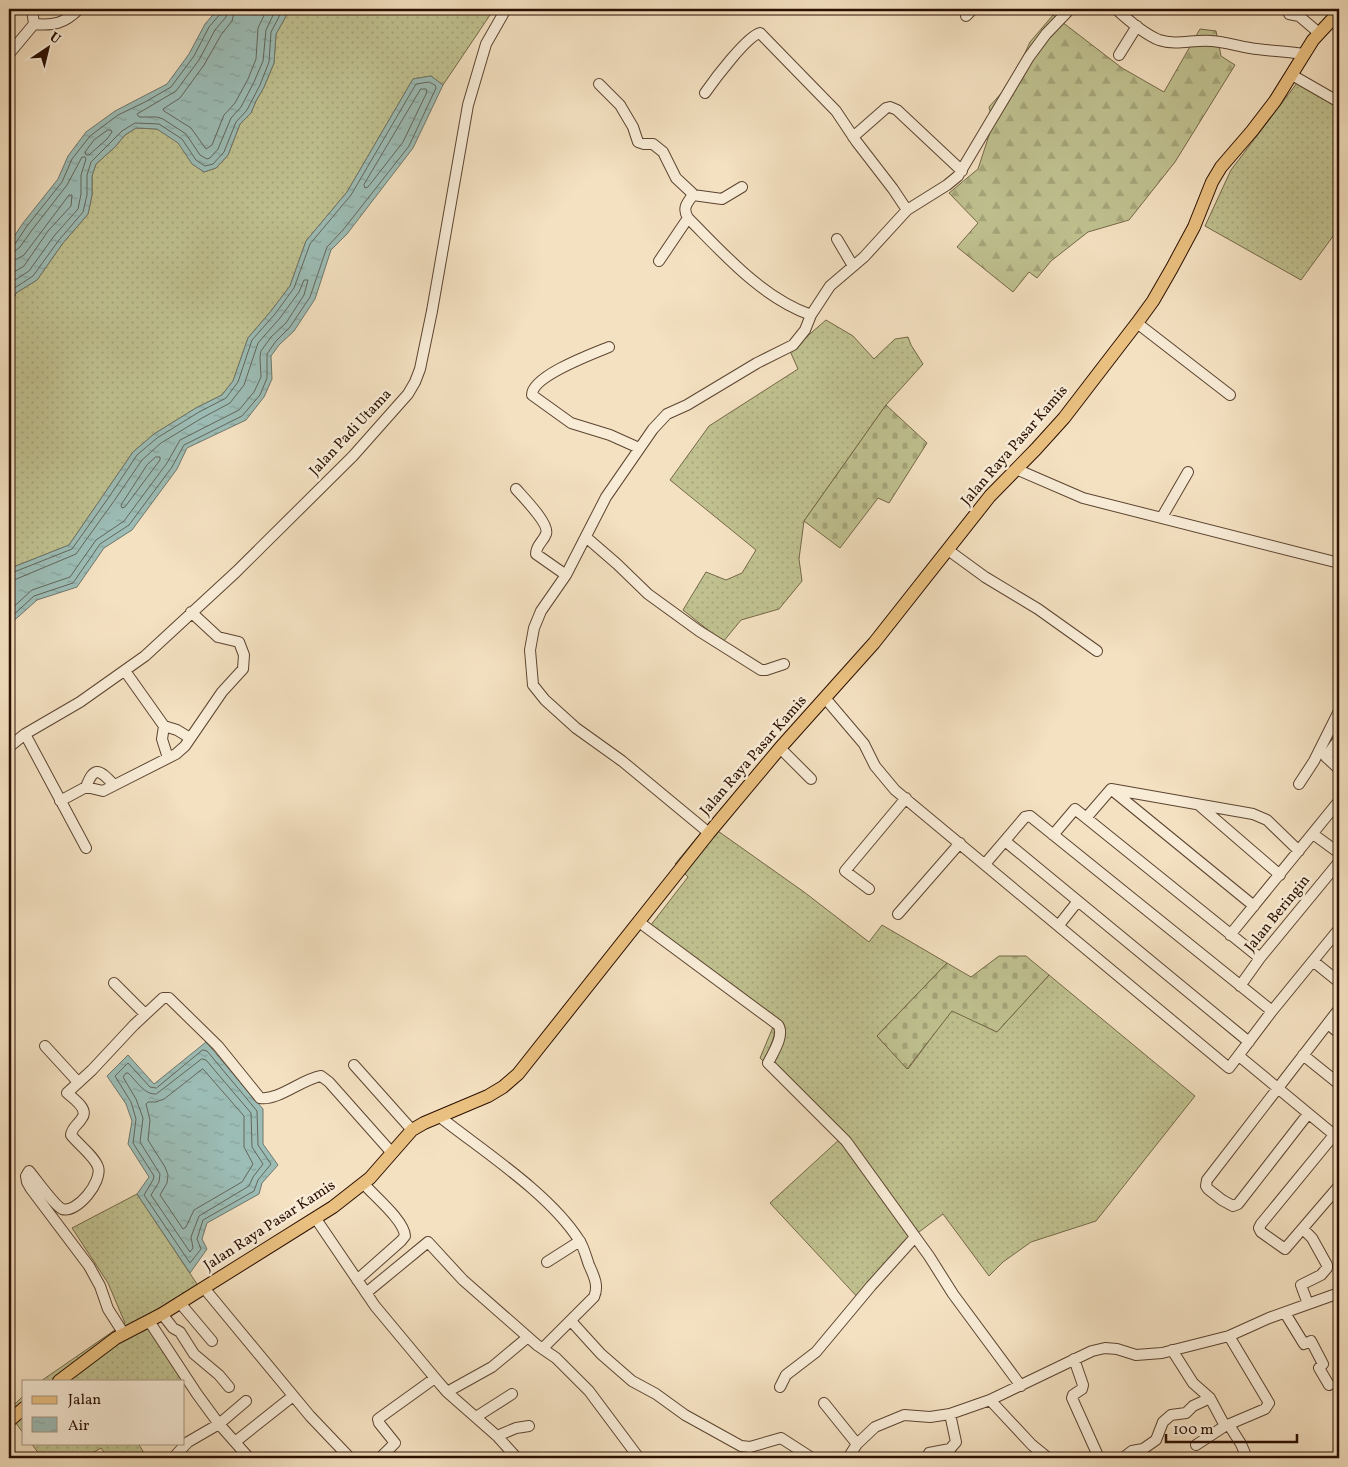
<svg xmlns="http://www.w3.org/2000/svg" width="1348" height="1467" font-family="Vollkorn,serif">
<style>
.grass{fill:url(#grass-dots);stroke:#756848}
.forest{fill:url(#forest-firs);stroke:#756848}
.cemetery{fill:url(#cemetery-stones);stroke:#756848}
.water{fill:url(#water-ripples);stroke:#6e776d}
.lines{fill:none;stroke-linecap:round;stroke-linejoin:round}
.shore{stroke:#63665b;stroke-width:1}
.minor-casing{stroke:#5c4430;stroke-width:12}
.major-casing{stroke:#2a0f00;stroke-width:14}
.minor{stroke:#f8ecd7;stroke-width:10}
.major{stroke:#eac080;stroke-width:12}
.labels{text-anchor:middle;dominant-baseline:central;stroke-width:5;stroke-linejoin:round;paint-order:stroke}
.street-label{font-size:15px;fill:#2a0f00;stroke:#f8ecd7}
</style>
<defs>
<pattern id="grass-dots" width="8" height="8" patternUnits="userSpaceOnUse" patternTransform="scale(1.25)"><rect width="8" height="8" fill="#c0c190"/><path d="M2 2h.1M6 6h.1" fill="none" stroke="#a5a57a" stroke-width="1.8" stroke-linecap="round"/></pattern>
<pattern id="forest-firs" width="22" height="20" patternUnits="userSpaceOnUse" patternTransform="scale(1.25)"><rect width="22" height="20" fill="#c0c190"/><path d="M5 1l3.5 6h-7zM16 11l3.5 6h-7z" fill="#a5a57a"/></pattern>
<pattern id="cemetery-stones" width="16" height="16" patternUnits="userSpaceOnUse" patternTransform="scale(1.25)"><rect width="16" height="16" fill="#c0c190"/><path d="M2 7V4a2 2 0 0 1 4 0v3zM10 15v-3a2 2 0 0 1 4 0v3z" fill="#a5a57a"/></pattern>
<pattern id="water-ripples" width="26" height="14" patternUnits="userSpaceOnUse" patternTransform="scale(1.25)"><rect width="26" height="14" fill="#9cbdb6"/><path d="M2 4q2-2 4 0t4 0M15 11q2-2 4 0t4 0" fill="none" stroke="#87a19b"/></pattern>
</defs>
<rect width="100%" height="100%" fill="#f4e1c1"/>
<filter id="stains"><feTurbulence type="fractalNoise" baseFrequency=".004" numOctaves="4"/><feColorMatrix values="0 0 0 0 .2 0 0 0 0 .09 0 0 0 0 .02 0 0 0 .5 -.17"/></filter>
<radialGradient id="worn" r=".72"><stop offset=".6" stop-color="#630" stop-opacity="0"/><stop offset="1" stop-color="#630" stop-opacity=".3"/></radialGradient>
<path class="grass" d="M290 9H494L443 85 431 76 413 79 347 192 306 241 290 286 271 311 248 338 233 381 222 395 196 408 154 434 133 452 69 545 16 566 9 571V312L16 293 37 280 63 243 88 214 92 195V176L96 164 115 147 125 135 136 128 157 129 178 142 192 163 204 172 216 168 228 155 240 124 251 113 256 101 264 87 274 63 276 34Z
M1297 83 1339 106V228L1301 280 1205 226 1231 170Z
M826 320 853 336 874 359 895 339 908 337 911 345 923 364 886 405 804 521 799 559 802 581 779 609 741 620 723 642 683 610 706 572 726 580 742 573 756 550 670 480 709 426 798 369 790 351Z
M708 824 804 892 869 942 882 925 947 963 877 1036 908 1069 952 1010 997 1032 1049 975 1195 1096 1096 1221 1031 1242 1003 1262 989 1276 943 1214 911 1238 861 1301 770 1203 841 1138 760 1058 773 1027 647 930 688 877 675 864Z
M137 1194 203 1293 154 1326 192 1377 184 1383V1381H41L125 1323 108 1283 72 1228Z
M24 1395V1434L9 1414V1410Z
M31 1443H138L147 1458H108L101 1448 84 1458H42Z"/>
<path class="forest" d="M1053 15 1122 68 1164 92 1200 29 1216 31 1221 56 1235 65 1175 162 1129 220 1088 232 1051 261 1037 278 1029 272 1013 292 957 247 978 223 949 193 978 169 993 123 989 107 1012 81 1030 42Z"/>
<path class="cemetery" d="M886 405 927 443 889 503 878 498 840 548 804 521Z
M999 956H1026L1049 975 997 1032 952 1011 907 1069 877 1036 947 963 971 977Z"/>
<path class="water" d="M218 9H290L276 34 274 63 264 87 256 101 251 113 240 124 228 155 216 168 204 172 192 164 178 143 157 129 136 128 125 135 115 147 96 164 92 176V195L88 214 63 243 37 280 16 293 9 312V244L23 223 58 179 68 156 86 132 115 111 167 84 189 54 205 24Z
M431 76 443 85 413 148 347 234 331 250 315 299 294 331 279 345 271 356 272 379 264 397 246 420 187 448 177 469 132 530 104 548 77 587 37 600 9 625V571L16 566 69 545 133 452 154 434 196 408 222 395 233 381 248 338 271 311 290 286 306 241 347 192 413 79Z
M206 1042 263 1109V1144L278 1165 262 1183 259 1194 207 1223 202 1239 207 1249 190 1273 137 1194 149 1177 128 1144 132 1121 126 1104 107 1076 128 1055 154 1084Z"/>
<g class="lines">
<path class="shore" d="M228 9 226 17 215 30 199 60 176 91 137 114 139 117H157L163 119 186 134 200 155 207 159 210 158 218 149 231 118 241 107 254 82 263 61 266 30 276 9
M235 9 232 21 221 35 204 65 180 98 163 109 164 111 191 128 206 149 212 145 224 115 235 103 248 79 256 59 258 28 267 9
M421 89H426L427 92 403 142 368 187 365 188 364 185Z
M108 130H111L112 132 107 139 89 155H86L85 152 94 140Z
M9 246 15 244 27 226 62 182 72 159 90 136 118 115 145 102 171 87 194 56 209 27 221 13 222 9
M9 253 15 251 20 247 32 230 67 185 82 157H85L86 159 81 175V194L78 209 54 236 29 271 9 284
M9 260 17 259 24 255 69 195H72L71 206 48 231 24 266 9 275
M9 298 13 289 33 276 59 240 83 212 87 195V175L91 162 122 131 135 123 159 124 182 139 196 160 205 166 213 164 224 152 236 122 247 110 260 85 269 62 271 32 283 9
M156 457H160V460L125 507 122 508 121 505 147 465Z
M9 574 72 549 109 497 137 455 157 438 199 412 226 398 238 382 252 340 275 314 294 288 310 244 351 195 416 84 429 82 435 85 436 88 409 146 343 230 327 247 310 297 290 327 276 341 267 354V378L260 395 242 416 184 445 172 467 129 525 100 544 73 583 34 596 9 619
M9 581 14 580 76 554 114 501 142 460 161 443 202 418 230 403 244 385 258 343 280 318 299 292 304 280H308L304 295 286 323 271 337 261 351 260 357 261 377 254 392 239 410 180 440 167 463 124 521 96 540 70 577 32 590 9 611
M203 1050 207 1051 257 1111 258 1145 271 1164 258 1180 254 1191 203 1220 197 1239 201 1249 190 1263 144 1195 153 1180 154 1176 133 1143 136 1119 131 1102 115 1076 128 1063 150 1087 156 1088Z
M202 1059 206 1060 251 1113 252 1147 263 1164 253 1177 249 1186 199 1216 191 1237 193 1248 190 1252 151 1195 159 1182 160 1174 140 1142 143 1118 136 1099 123 1077 126 1073H128C137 1081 144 1095 156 1094Z
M203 1069 244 1116V1147L253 1164 242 1182 194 1210 186 1227 183 1229 160 1195 167 1183 168 1175 165 1167 148 1140 150 1120 146 1104 148 1102H156L164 1099Z"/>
<g class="minor-casing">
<path id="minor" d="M1116 9C1128 20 1144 34 1159 40 1177 46 1194 39 1212 41 1225 42 1237 46 1250 48 1267 51 1285 51 1303 54
M1289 14 1299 16 1319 33
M966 16 973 9
M34 24C54 26 65 23 79 9
M9 54 34 24 32 9
M1119 55 1137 26
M1292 75 1339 102
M599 84 620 105 633 127 638 142 644 144H653L663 152 676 178 692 193 693 195C687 203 682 208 688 218 724 254 761 297 811 315
M705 93C714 80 747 36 760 33L836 111 856 141 893 189 907 210
M853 137 886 108 890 107 897 110 962 171
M693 195 722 199 742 187
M837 239 853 266
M659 261 688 218
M1137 323 1230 395
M609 347C592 354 532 376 532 395L571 423 610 435 639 448
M1016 469 1083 498 1339 563
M516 489C522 496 550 524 546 534 543 542 536 545 536 554L566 575
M1162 517 1188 472
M587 538 617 564 648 594 699 631 761 670H766L784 664
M948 550 985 577 1038 609 1097 651
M125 671 164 726
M825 698 864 744 875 766 895 790 1229 1068 1272 1011 1339 929
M25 734 86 848
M1339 739 1326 757 1339 769
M9 747 25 734 80 702 145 656 236 572 353 456 408 394 415 382 420 369 432 311 468 105 486 44 506 9
M780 748 811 779
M168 758 162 739 164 726 177 730 190 738
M1299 784 1314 761 1339 711
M86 787C94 766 99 769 113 784
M1112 790 1254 906
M60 801 86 787 103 791 176 754 185 746 222 692 243 669 244 655 239 642 218 637 191 612
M1200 806 1280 875
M1086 818 1111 789 1253 814 1267 820 1299 851
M709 833 622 761 576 728 545 700 533 685 530 650 534 628 541 611 566 575 606 497 653 429 667 414 687 405 757 363 793 345 805 330 811 315 830 286 864 257 907 210 947 185 958 176 1029 57 1046 34 1070 9
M1313 834 1339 853
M1053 835 1075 809 1260 958
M1005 841 1249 1042
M985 864 1025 817 1030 816 1272 1011
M869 889 845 871 906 798
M898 914 960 843
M639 922 778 1025C785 1035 773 1053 768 1063L846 1141 929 1256 953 1294 1021 1386
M1059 925 1078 901
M1230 935 1339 801
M1313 961 1339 982
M114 983 145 1014
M1240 986 1260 958 1339 862
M1328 1024 1339 1033
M45 1046 78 1082
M1303 1055 1339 1084
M1239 1056 1338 1138
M354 1065 412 1130
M1308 1114 1238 1204 1233 1206 1222 1200 1208 1189 1206 1186 1207 1180 1339 1009
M440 1117C483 1151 550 1194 579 1240 584 1247 586 1257 589 1265 594 1276 599 1286 594 1297L543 1348
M1334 1135 1261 1224 1259 1228 1261 1232 1285 1249 1339 1186
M316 1219 375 1306 435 1378 447 1392 497 1436 517 1458
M1303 1229 1312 1238 1327 1265V1268L1321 1275 1301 1285 1308 1304
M547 1262 580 1241
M357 1280 401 1241 405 1236C404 1220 374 1196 363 1183
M204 1288 310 1416 350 1458
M366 1293 428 1242 463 1280 537 1345 556 1358 589 1391 639 1458
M180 1303 212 1341
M1285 1313 1304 1344 1311 1341 1323 1364 1319 1368 1329 1385
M162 1314 173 1328 180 1332 194 1354 219 1375 229 1387
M149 1321 197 1394 219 1424 249 1458
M571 1321 601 1354 632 1381 656 1394 685 1415 741 1446 750 1447 781 1438 812 1458
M124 1334 108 1309 100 1286 89 1266 31 1189 27 1182 26 1176 29 1171C36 1179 54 1205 62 1209 77 1214 103 1181 98 1167 95 1157 78 1144 71 1135 72 1127 78 1125 82 1118 89 1109 73 1098 67 1093L92 1070 134 1025 163 998H169L171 1000 218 1046 260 1098C278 1101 302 1079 321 1076L329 1082 392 1153
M1172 1350 1193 1383 1210 1398 1225 1426
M1074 1359 1083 1385 1082 1389 1073 1395 1072 1398 1099 1458
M780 1387 786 1375 816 1352 871 1286 915 1237
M447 1392 492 1367 528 1337
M990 1400 1032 1445 1048 1458
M824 1403 857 1444
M476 1417 512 1394
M1229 1425 1241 1444 1247 1458
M497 1436 516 1428 529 1426
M235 1442 293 1396
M1196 1445 1225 1426 1265 1409 1269 1403 1229 1336
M9 1453 13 1458
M929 1453 950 1449 956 1442 950 1414
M173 1458 188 1442 219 1424 246 1401
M380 1458 395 1443 379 1423 378 1419 435 1378
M848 1458 857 1444 875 1427 904 1415 930 1417 950 1414 990 1400 1092 1351 1105 1348 1117 1349 1136 1355 1162 1353 1229 1336 1269 1318 1339 1293
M1123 1458 1132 1451 1143 1449 1156 1440 1163 1422 1171 1415 1186 1413 1193 1406 1210 1398"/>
</g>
<g class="major-casing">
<path id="major" d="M59 1381 116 1338 162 1314 333 1207 370 1178 412 1130 424 1123 488 1096 503 1087 518 1074 709 833 780 748 874 643 990 496 1036 449 1064 418 1137 323 1153 301 1172 268 1194 227 1212 182 1221 167 1252 131 1275 101 1313 40 1339 12
M9 1421 24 1408"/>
</g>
<use href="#minor" class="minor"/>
<use href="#major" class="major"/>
</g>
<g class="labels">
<g class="street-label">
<text transform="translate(351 433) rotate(-47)">Jalan Padi Utama</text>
<text transform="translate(1015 446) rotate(-49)">Jalan Raya Pasar Kamis</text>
<text transform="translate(754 756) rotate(-49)">Jalan Raya Pasar Kamis</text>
<text transform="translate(1278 914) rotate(-51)">Jalan Beringin</text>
<text transform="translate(270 1226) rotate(-33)">Jalan Raya Pasar Kamis</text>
</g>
</g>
<rect width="1348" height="1467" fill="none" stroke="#f4e1c1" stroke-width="30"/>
<rect x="10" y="10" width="1328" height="1447" fill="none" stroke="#2a0f00" stroke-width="2.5"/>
<rect x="15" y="15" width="1318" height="1437" fill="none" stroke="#2a0f00"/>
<rect x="22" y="1380" width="162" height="65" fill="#f8ecd7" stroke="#a69481"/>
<rect x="32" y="1396" width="25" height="8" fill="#eac080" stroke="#a69481"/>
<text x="68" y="1404" font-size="15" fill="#2a0f00">Jalan</text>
<rect x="32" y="1417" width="25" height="15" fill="url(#water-ripples)" stroke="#a69481"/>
<text x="68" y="1430" font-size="15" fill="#2a0f00">Air</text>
<g transform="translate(48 48) rotate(35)" stroke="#f8ecd7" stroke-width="4" paint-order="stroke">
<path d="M0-4L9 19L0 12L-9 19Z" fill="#2a0f00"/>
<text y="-8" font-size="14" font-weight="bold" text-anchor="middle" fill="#2a0f00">U</text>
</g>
<path d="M1166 1434v8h131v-8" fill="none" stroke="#2a0f00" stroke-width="2.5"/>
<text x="1173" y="1434" font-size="15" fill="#2a0f00" stroke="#f8ecd7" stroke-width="4" paint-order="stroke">100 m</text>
<rect width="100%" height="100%" filter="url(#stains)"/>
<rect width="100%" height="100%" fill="url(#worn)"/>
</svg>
